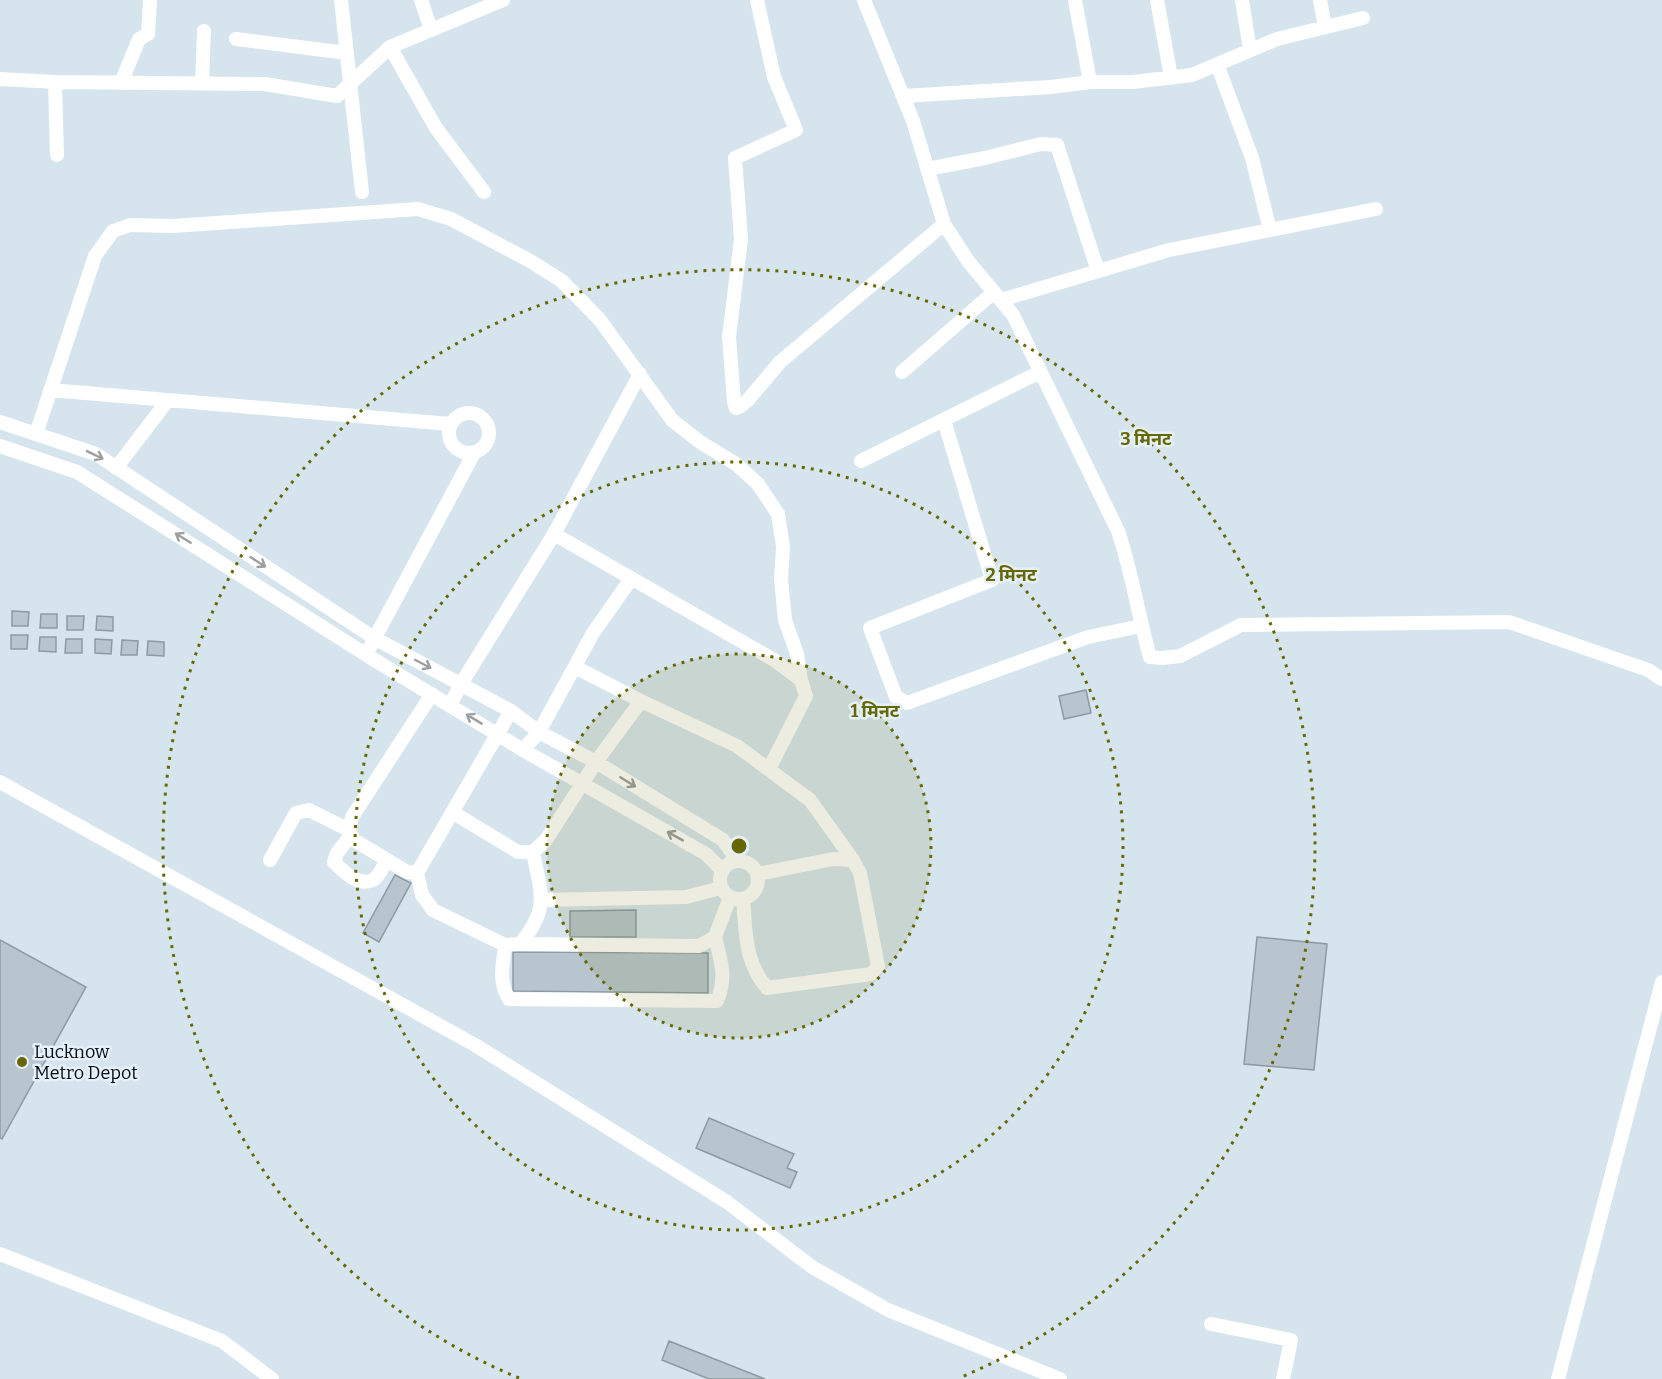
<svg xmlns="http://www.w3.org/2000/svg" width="1662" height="1379" font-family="Bitter,'Noto Sans Devanagari',serif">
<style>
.building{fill:#b8c5ce;stroke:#8e9aa3;stroke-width:1.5}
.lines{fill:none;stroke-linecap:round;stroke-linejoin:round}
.street{stroke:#fff;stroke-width:14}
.oneway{stroke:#9c9e9f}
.ring{fill:none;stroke:#666701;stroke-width:3;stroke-dasharray:3 6}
.poi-dot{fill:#666701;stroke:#e4f1fa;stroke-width:2}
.labels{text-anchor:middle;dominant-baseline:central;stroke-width:5;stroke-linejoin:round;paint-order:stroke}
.poi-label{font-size:18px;fill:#080d10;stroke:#e4f1fa;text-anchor:start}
.centre{fill:#666701;stroke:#e4f1fa;stroke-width:3}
.ring-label{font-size:18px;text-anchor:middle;font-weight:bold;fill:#666701;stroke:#e4f1fa;stroke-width:5;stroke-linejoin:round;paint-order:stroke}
</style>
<rect width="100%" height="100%" fill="#d6e4ed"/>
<path class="building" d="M12 611 29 612 28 626H12Z
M41 614H57V628H40Z
M67 616H84L83 630H67Z
M97 616 113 617V631L96 630Z
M11 635H28L27 649H11Z
M40 637H56V652L39 651Z
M66 639H82V653H65Z
M95 639 112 640 111 654 95 653Z
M122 640 138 641 137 655H121Z
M148 641 164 642V656L147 655Z
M1086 690 1091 713 1064 719 1059 696Z
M395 875 411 883 379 942 363 933Z
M636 910V937H570V911Z
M1257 937 1327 944 1314 1070 1244 1064Z
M0 940 86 987 2 1139 0 1138Z
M513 952 708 953V993L513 991Z
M709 1118 794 1154 787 1168 797 1172 790 1188 696 1148Z
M669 1341 765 1379H709L662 1360Z"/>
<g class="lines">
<path class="street" d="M341 0 362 192
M421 0 431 30
M757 0 774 77 796 130 735 158 741 239 729 337 734 402 736 408 741 406 748 400 780 362 944 224
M864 0 913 121 944 224 968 261 1013 315 1118 531C1132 572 1138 615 1150 657L1162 658 1180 656 1241 625 1509 622 1648 670 1662 679
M1075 0 1090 82
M1157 0 1171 77
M1242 0 1250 50
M1320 0 1325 27
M236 39 347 53
M390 47 436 128 484 192
M1217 64 1252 158 1270 230
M0 79 55 82 265 84 337 96 390 47 503 0
M55 82 57 155
M121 83 139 39 148 34 150 0
M202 84 204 31
M903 96 1051 87 1090 82H1133L1192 75 1277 39 1363 18
M927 169 985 158 1041 144 1057 145 1098 271
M1001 300 1169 250 1376 209
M902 372 994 292
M50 390 450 424
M449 433a20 20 0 1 1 40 0a20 20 0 1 1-40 0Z
M944 420 992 580 870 628 896 697 907 703 1088 637 1141 626
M0 422 96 454 374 638 511 711 539 732 596 762 723 840 737 860
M36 434 95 256 113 231 130 225 173 226 418 209 451 219 532 262 562 281 600 320 672 420 700 442 736 464 758 484 778 514 783 547 781 579 785 620 797 654 801 680
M0 446 77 472 373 659 523 750 706 854 722 870
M861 461 1040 372
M116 468 168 400
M554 534 640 374
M370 647 474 453
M575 667 641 701 737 746 810 800 853 860
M432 694 352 817 349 830 354 840 407 872 417 873 511 711
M450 705 461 684 554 534 774 660 801 680 806 696 769 769
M523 750 539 732 593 633 631 579
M0 782 475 1045 727 1202 812 1267 888 1310 1060 1379
M452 812 518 852H533L546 840 596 762 641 701
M351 835 337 853 334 862C343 871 358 887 373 880 379 877 383 866 387 860
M270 860 296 813 309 810 349 830
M720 880a19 19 0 1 1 38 0a19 19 0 1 1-38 0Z
M417 873 422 895 433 910 505 945 520 944C550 908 541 894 533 852
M743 899C746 931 744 962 767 988L871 974 878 966 860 873 853 860 833 859 757 874
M542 900 686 897 721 888
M520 944 699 946 715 937 730 897
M505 945C503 965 498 981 509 999L717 1001C727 978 721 961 715 937
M0 1254 222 1341 272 1379
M1211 1324 1291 1340 1283 1379
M1558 1379 1662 982"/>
</g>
<defs><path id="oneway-shaft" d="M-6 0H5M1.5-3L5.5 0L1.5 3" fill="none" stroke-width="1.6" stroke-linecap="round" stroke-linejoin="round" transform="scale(1.5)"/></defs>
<g class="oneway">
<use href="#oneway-shaft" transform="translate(95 455) rotate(26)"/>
<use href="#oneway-shaft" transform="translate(183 538) rotate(-148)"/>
<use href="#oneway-shaft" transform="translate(258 562) rotate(33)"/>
<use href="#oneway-shaft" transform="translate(423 664) rotate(28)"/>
<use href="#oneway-shaft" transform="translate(474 719) rotate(-149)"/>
<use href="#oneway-shaft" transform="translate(628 782) rotate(32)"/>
<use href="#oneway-shaft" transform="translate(675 836) rotate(-151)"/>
</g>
<circle cx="739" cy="846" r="192" fill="#666701" fill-opacity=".12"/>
<g class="ring">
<circle cx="739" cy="846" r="192"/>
<circle cx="739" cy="846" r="384"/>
<path d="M519 1378A576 576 0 1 1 959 1378"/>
</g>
<circle class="poi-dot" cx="22" cy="1062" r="6"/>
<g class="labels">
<g class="poi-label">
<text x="34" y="1052">Lucknow<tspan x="34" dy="21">Metro Depot</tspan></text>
</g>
</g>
<circle cx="739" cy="846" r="9" class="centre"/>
<g class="ring-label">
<text x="1146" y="445">3 मिनट</text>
<text x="1011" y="581">2 मिनट</text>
<text x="875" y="717">1 मिनट</text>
</g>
</svg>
